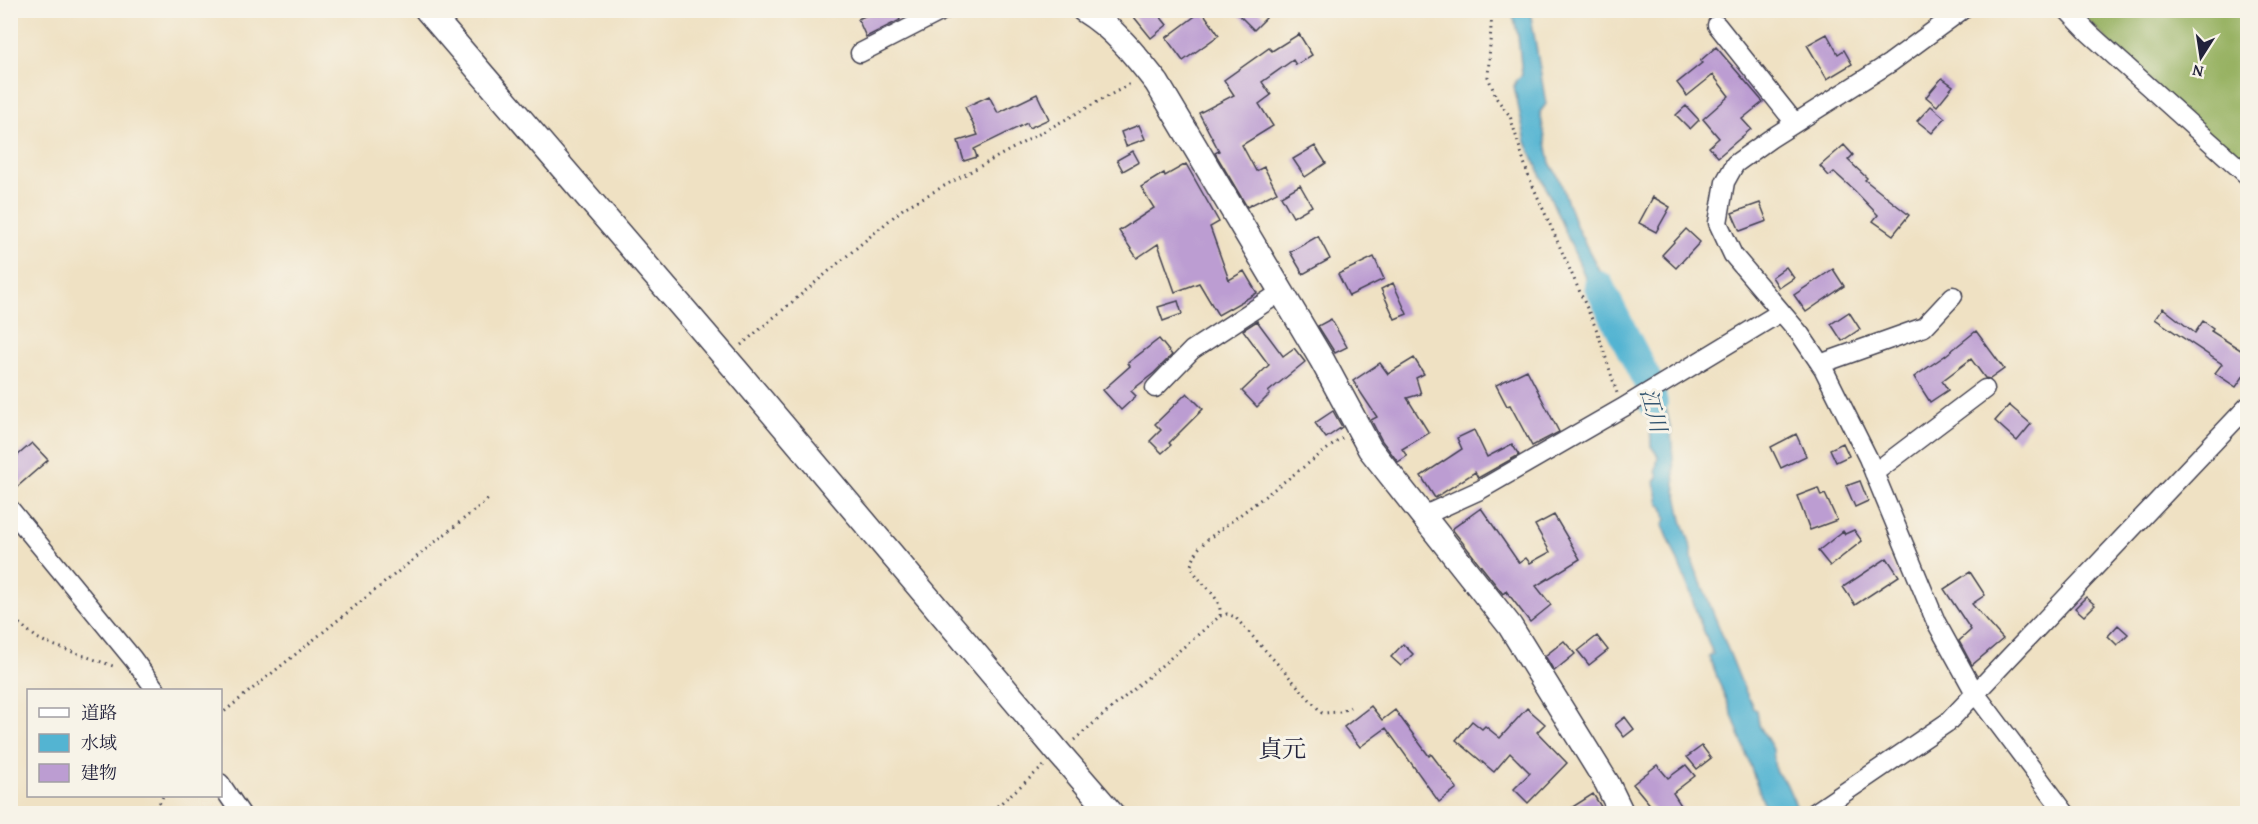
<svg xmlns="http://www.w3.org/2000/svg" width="2258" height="824" font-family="'Gentium Book Plus','Noto Serif JP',serif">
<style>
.forest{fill:#98b264;stroke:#5d6a50;stroke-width:1.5}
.water{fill:#53b4d2;stroke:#3a6b86;stroke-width:1.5}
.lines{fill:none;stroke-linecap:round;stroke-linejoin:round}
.river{stroke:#53b4d2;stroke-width:30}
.building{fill:#bc9dd2}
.street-casing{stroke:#413f4f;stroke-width:21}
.secondary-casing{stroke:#413f4f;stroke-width:27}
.path{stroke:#413f4f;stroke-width:3;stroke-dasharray:1.5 4.5;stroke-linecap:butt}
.street{stroke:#fff;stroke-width:18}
.secondary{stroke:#fff;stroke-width:24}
.labels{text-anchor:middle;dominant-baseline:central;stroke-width:6;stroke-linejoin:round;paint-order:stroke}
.water-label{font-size:22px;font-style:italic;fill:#335570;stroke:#f7f3e8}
.quarter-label{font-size:24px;fill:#22223b;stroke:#f7f3e8}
</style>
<rect width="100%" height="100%" fill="#f7f3e8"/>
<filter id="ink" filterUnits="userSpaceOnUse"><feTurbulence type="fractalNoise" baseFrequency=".0167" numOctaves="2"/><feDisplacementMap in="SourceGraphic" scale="12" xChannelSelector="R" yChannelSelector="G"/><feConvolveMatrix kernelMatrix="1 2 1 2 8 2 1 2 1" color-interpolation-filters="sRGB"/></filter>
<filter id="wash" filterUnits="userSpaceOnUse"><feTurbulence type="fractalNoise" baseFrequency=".008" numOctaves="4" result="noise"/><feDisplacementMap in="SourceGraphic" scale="24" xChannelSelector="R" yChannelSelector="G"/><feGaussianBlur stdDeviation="1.35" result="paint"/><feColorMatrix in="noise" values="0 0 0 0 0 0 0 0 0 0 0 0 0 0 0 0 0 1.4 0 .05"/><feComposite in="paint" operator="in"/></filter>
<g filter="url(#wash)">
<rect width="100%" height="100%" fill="#efe1c3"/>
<path class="forest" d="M2079 11H2247V171L2133 66Z"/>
<path class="water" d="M1512 11H1530L1546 104 1540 112 1550 163 1559 178 1577 228 1599 270 1603 285 1618 319 1617 323 1607 324 1600 311 1526 142 1514 86 1516 80 1522 75 1518 36Z
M1663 392 1671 432 1675 485 1682 520 1690 543 1693 563 1742 684 1754 709 1757 710 1759 725 1773 749 1775 771 1786 783 1799 812 1798 813H1767L1733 717 1709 657 1713 654C1706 634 1695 614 1691 594L1663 525 1666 519 1663 507 1659 504 1655 482 1658 477 1656 470 1658 456 1651 446 1650 418 1641 405Z"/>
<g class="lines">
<path class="river" d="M1599 286 1648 382 1653 403"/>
</g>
<g id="blocks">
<path class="building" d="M878 10H896L900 20 866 37 858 19Z
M1142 10H1155L1167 25 1151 38 1134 17Z
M1234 10H1258L1266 18 1254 30Z
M1202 11 1219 35 1183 61 1166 38Z
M1299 34 1312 55 1296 65 1293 60 1262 82 1271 95 1259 104 1273 126 1242 145 1256 171 1264 167 1277 192 1247 207 1215 153 1219 151 1199 113 1234 95 1224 80 1269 48 1272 51Z
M1827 34 1838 54 1844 50 1852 64 1827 79 1807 45Z
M1716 47 1763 102 1742 119 1751 129 1718 157 1709 147 1719 138 1703 119 1729 96 1713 75 1687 96 1677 83 1702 63 1700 61Z
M1942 78 1953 86 1937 106 1926 97Z
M1037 94 1049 119 1029 128 1027 123 974 149 977 157 964 161 958 141 978 135 965 107 989 96 998 113Z
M1686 106 1699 120 1690 129 1676 115Z
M1931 106 1945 118 1932 133 1917 121Z
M1139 125 1145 139 1126 146 1121 132Z
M1844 145 1853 155 1848 160 1867 178 1865 180 1909 215 1893 235 1873 221 1878 215 1855 191 1834 172 1829 176 1820 166Z
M1315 146 1326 163 1305 177 1293 159Z
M1133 151 1139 162 1123 171 1117 160Z
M1186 164 1219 222 1210 227 1229 280 1244 271 1257 293 1218 315 1199 283 1175 292 1158 244 1137 258 1119 231 1154 208 1141 187 1164 173 1165 176Z
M1300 185 1312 206 1293 217 1281 196Z
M1653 197 1670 207 1656 232 1639 223Z
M1760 203 1767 221 1740 231 1732 213Z
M1686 229 1700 242 1676 268 1662 255Z
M1318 236 1330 259 1303 274 1290 252Z
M1374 257 1384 279 1349 296 1338 274Z
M1786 267 1794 278 1779 288 1772 277Z
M1833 269 1844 286 1806 312 1794 295Z
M1393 283 1407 314 1395 319 1381 289Z
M1178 301 1182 314 1163 321 1158 307Z
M2163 308 2195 333 2203 321 2213 328 2211 331 2247 354V371L2236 387 2215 373 2222 364 2155 319Z
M1849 312 1860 329 1842 341 1831 324Z
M1331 319 1347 347 1335 353 1318 326Z
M1257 321 1283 356 1294 348 1305 362 1268 392 1270 394 1257 407 1242 391 1269 365 1243 330Z
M1976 331 2004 369 1990 379 1985 378 1971 359 1942 381 1948 390 1930 402 1914 377 1946 355Z
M1159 339 1172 355 1154 373 1131 391 1136 396 1121 410 1103 390 1130 366 1128 363Z
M1414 358 1424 374 1416 378 1421 394 1407 398 1429 433 1402 449 1407 456 1398 462 1382 441 1371 420 1377 417 1353 381 1380 363 1388 374Z
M1527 370 1559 432 1532 446 1510 405 1507 406 1496 385Z
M1187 393 1203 409 1169 443 1171 445 1162 453 1150 441 1161 430 1155 424Z
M2009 405 2031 424 2017 441 1995 421Z
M1333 411 1342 427 1326 438 1315 423Z
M1474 430 1487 457 1512 444 1519 455 1478 478 1475 472 1435 498 1421 476 1462 449 1457 438Z
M1796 434 1806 456 1781 468 1771 447Z
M32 443 48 460 10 493V462Z
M1843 443 1849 456 1836 462 1830 449Z
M1860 481 1868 501 1855 507 1846 486Z
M1818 488 1821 496 1825 494 1837 520 1810 530 1797 496Z
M1481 508 1519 563 1526 558 1530 563 1550 552 1535 525 1554 515 1580 559 1536 586 1551 605 1530 622 1506 591 1503 594 1452 529Z
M1854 530 1862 541 1830 566 1818 551 1843 531 1845 534Z
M1887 558 1899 576 1855 605 1843 587Z
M1970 572 1985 595 1972 604 2003 639 1972 665 1959 641 1971 630 1944 589Z
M2086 597 2095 605 2084 616 2075 608Z
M2118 625 2128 634 2117 645 2108 636Z
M1597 636 1608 650 1589 665 1578 651Z
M1564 641 1575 654 1554 671 1545 656Z
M1403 644 1413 654 1401 666 1391 657Z
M1371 706 1382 720 1395 710 1429 756 1431 754 1457 788 1439 802 1386 728 1360 747 1344 727Z
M1527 708 1545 724 1537 732 1567 763 1528 803 1514 789 1530 773 1510 753 1494 772 1456 740 1472 721 1482 729 1485 726 1500 738Z
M1625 717 1634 729 1624 737 1615 725Z
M1702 746 1711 758 1697 769 1687 757Z
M1657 765 1668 778 1686 765 1695 776 1673 793 1686 813H1657L1633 784Z
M1593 794 1605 813H1563Z"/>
</g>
</g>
<g filter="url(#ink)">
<use href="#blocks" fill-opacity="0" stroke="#413f4f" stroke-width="1.5"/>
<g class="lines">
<g class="street-casing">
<path id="street" d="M1962 10 1890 63 1770 139 1735 164 1725 182 1718 223 1733 255 1800 334 1823 368 1868 458 1936 622 1975 693 2066 814
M2067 10 2089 33 2248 176
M1717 25 1795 123
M860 53 944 10
M1820 364 1924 327 1953 296
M1155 388 1192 350 1281 292
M1874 473 1985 389
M10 509 133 659 156 690
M1423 516 1480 490 1624 407 1781 312
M220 783 241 814
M1813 814 1948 722 2248 406"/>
</g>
<g class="secondary-casing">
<path id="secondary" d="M427 10 737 371 1059 753 1112 814
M1084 10C1115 29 1135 55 1157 83L1322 360 1370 449 1510 626 1607 783 1622 814"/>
</g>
<path class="path" d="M1492 10 1488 77 1497 99 1510 116 1528 175 1598 333 1617 393
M741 345 904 208 1132 83
M10 616 37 638 47 643 116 667
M1220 616 1227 614 1235 617 1322 713 1341 712 1350 707
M220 715 491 497
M1074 740 1220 616C1223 595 1197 584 1191 565L1198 549 1208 539 1342 438
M154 814 163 796
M988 814 1044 766"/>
<use href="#street" class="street"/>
<use href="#secondary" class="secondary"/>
</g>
</g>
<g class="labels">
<g class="water-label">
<text transform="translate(1654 410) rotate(75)">江川</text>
</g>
<g class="quarter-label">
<text x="1282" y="748">貞元</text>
</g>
</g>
<rect width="2258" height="824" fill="none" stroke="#f7f3e8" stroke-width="36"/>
<rect x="27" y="689" width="195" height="108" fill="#f7f3e8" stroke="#a29fa3" stroke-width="1.5"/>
<rect x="39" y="708" width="30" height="9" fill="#ffffff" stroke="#a29fa3" stroke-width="1.5"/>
<text x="81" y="719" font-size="18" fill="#22223b">道路</text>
<rect x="39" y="734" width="30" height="18" fill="#53b4d2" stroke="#a29fa3" stroke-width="1.5"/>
<text x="81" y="749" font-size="18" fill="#22223b">水域</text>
<rect x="39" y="764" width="30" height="18" fill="#bc9dd2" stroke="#a29fa3" stroke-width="1.5"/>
<text x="81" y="779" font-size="18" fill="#22223b">建物</text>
<g transform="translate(2201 57) rotate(192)" stroke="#f7f3e8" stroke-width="4.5" paint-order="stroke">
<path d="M0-4.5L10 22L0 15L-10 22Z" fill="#22223b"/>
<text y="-9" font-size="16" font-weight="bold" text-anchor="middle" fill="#22223b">N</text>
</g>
</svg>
